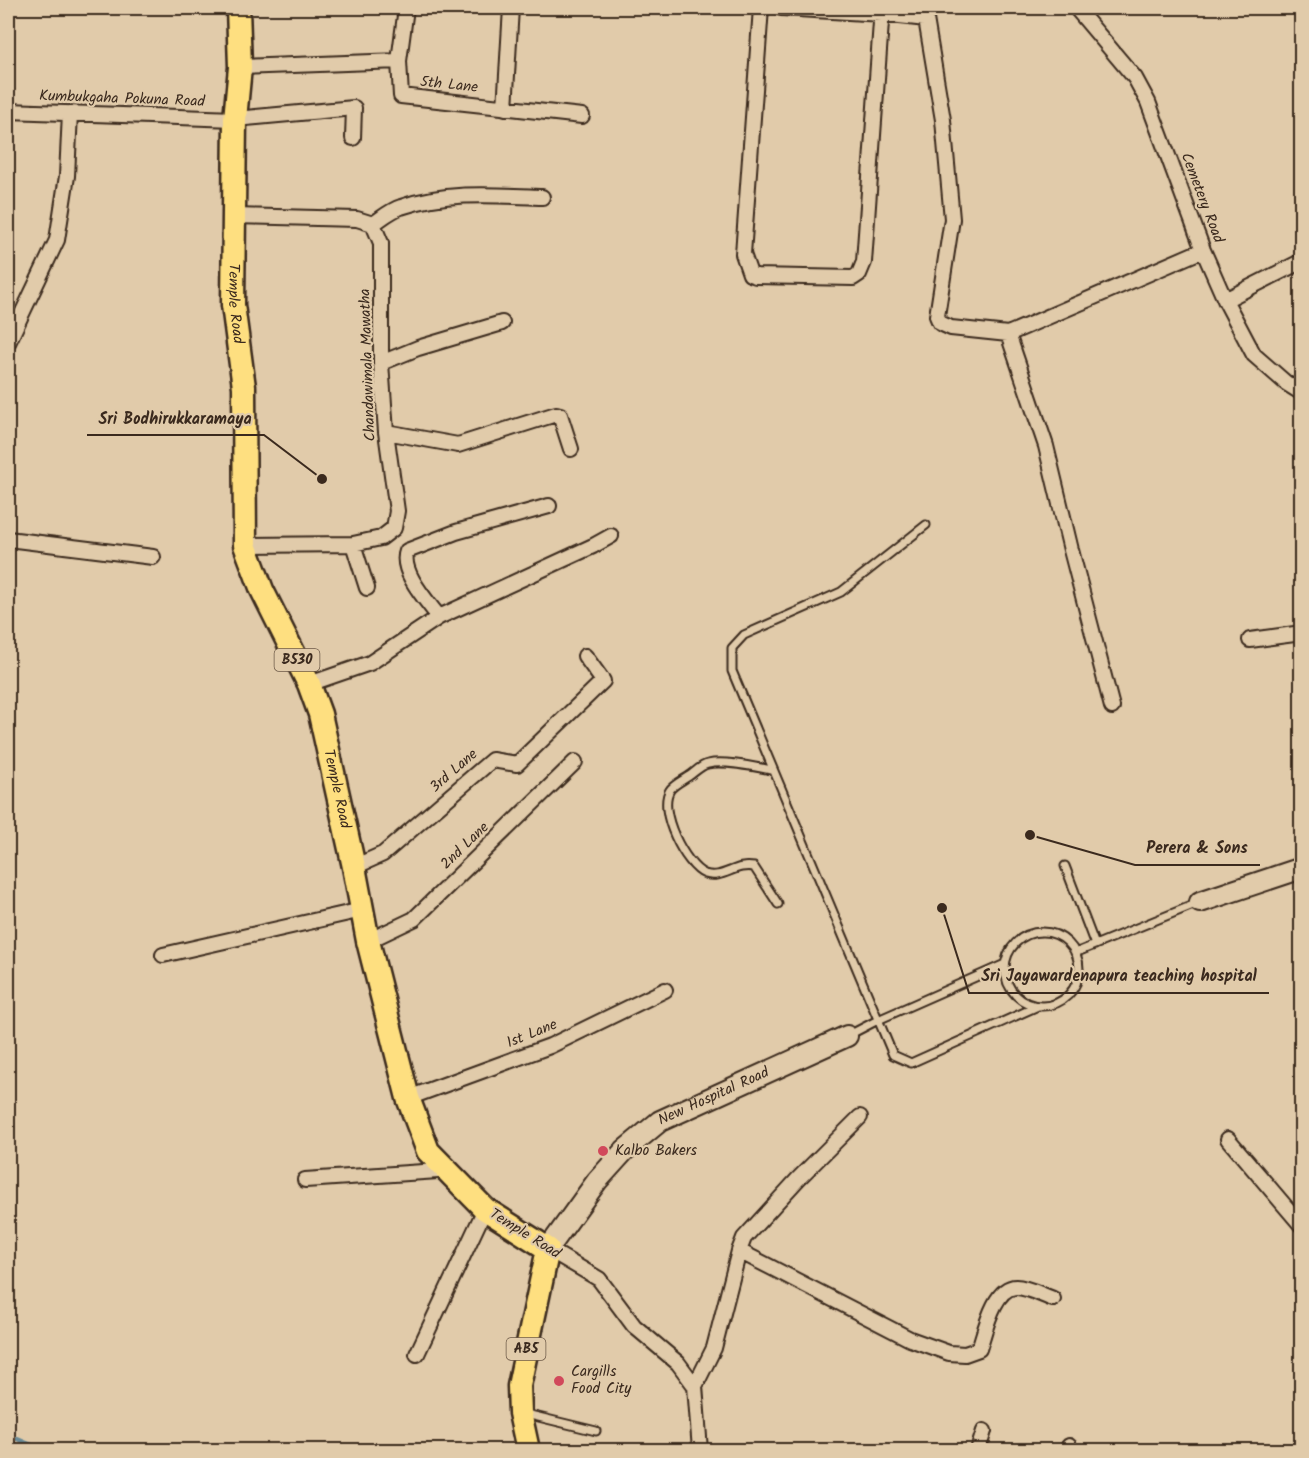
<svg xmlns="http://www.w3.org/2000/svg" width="1309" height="1458" font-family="Kalam,sans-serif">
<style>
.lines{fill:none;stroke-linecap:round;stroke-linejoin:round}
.stream{stroke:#678995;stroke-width:4.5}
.lane-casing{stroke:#3b2a1e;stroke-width:11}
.street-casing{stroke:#3b2a1e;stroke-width:18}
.secondary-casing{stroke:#3b2a1e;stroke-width:24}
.primary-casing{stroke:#3b2a1e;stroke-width:27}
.lane{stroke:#e1cbaa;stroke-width:7}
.street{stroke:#e1cbaa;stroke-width:14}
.secondary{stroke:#e1cbaa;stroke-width:20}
.primary{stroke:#fedf80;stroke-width:22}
.poi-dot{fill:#d1495b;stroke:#e1cbaa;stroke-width:2}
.labels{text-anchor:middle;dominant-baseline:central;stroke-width:4.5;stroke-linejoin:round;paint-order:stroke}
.shield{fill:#e1cbaa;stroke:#6d5a48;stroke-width:1.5}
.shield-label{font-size:14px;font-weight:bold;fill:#3b2a1e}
.street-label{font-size:15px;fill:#3b2a1e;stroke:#e1cbaa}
.poi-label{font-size:15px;fill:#3b2a1e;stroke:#e1cbaa;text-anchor:start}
.leader{fill:none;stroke:#3b2a1e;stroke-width:2}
.callout-dot{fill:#3b2a1e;stroke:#e1cbaa;stroke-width:2}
.callout-label{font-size:16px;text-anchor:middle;font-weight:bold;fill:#3b2a1e;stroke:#e1cbaa;stroke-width:4.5;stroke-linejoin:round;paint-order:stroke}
</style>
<rect width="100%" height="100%" fill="#e1cbaa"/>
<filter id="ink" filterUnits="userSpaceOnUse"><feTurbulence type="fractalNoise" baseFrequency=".0167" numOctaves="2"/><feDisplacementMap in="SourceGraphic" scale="12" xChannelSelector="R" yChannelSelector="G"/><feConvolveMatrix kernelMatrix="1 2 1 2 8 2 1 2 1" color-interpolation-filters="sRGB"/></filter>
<g filter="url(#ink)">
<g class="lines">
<path class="stream" d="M8 1435 43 1450"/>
<g class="lane-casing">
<path id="lane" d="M926 525 841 592 744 635 732 648V671L893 1055 911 1063 1038 1006
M772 770C755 767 724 760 708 764 701 765 694 773 689 776 683 780 673 785 670 790 657 810 685 866 705 874 723 880 735 863 754 867L778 904
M1065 866 1095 945
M1005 969a37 37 0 1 1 74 0a37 37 0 1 1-74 0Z
M1075 953 1198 903
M849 1035 878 1020 1005 964
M526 1414 596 1431"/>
</g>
<g class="street-casing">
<path id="street" d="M406 8 399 61 401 96 582 116
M761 8 743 254 750 274 756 276 853 278 859 274 864 262 882 8
M781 8 882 14 926 19
M927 8 926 19 943 120 952 219 937 316 940 323 951 328 1008 334 1203 250
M1076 8 1135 78 1148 102 1203 250 1225 300 1254 355 1286 383 1302 393
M240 67 399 61
M505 108 511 8
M8 111 235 119 354 108 353 138
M234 216 357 219 373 224 381 243V363L386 432 397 511 394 528 381 538 353 544 245 545
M373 224C382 218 391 210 401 207 446 191 495 195 542 197
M1225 300 1302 261
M1008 334 1046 446 1071 550 1112 707
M8 343 57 240 67 176 70 113
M381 363 418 348 502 323
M386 432 458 445 556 414 560 415 571 449
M8 539 153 557
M353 544 367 588
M439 617C427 601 399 571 407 551L456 532 549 506
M1250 640 1302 633
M309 684 370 663 439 617 593 546 611 536
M354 867 383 854 492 760 517 764 603 681 585 656
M368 941 414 919 575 762
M163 955 362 910
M408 1098 550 1046 665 990
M1228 1139 1302 1226
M305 1180 438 1171 442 1167
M548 1249 599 1279 634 1326 678 1363 695 1386 700 1450
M739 1251 744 1238 798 1179 860 1117
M417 1354 485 1209
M695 1386 714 1348 739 1251 910 1339 949 1353 965 1354 979 1349C985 1331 994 1287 1016 1287 1027 1287 1042 1295 1053 1299
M1069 1446 1070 1450
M978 1450 984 1431"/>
</g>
<g class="secondary-casing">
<g id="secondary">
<path d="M1200 902 1302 868"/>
<path id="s1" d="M548 1249 597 1181 625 1150 660 1121 847 1036"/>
</g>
</g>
<g class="primary-casing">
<g id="primary">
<path id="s2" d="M238 8 240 67 235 119 233 305 244 387 245 545 262 590 309 684 320 714 354 867 368 941 408 1098 428 1151 485 1209 548 1249 519 1386 520 1413 528 1450"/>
</g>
</g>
<use href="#lane" class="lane"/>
<use href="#street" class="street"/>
<use href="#secondary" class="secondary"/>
<use href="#primary" class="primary"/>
</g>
</g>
<g class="poi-dot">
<circle cx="603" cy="1151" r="6"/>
<circle cx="559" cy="1381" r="6"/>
</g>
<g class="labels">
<g class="shield">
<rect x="274.5" y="649" width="45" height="22" rx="4.5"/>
<rect x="506.5" y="1338" width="39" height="22" rx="4.5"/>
</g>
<g class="shield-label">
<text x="297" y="660">B530</text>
<text x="526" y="1349">AB5</text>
</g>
<g class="street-label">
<text transform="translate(449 85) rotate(6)">5th Lane</text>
<text transform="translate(122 99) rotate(2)">Kumbukgaha Pokuna Road</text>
<text transform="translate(1202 198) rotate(69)">Cemetery Road</text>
<text stroke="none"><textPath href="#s2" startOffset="296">Temple Road</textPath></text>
<text transform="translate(368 365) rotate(-92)">Chandawimala Mawatha</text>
<text transform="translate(454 771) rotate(-41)">3rd Lane</text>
<text stroke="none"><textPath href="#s2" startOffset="800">Temple Road</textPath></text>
<text transform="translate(465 846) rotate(-44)">2nd Lane</text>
<text transform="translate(532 1034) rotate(-22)">1st Lane</text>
<text stroke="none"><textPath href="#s1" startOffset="230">New Hospital Road</textPath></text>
<text transform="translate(525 1234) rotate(32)">Temple Road</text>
</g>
<g class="poi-label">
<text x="615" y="1151">Kalbo Bakers</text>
<text x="571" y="1372">Cargills<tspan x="571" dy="17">Food City</tspan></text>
</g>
</g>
<path class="leader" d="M322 479L264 435H87M1030 835L1135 865H1260M942 908L969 993H1269"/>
<g class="callout-dot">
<circle cx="322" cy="479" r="6"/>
<circle cx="1030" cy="835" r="6"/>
<circle cx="942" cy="908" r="6"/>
</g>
<g class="callout-label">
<text x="175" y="424">Sri Bodhirukkaramaya</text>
<text x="1197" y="853">Perera &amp; Sons</text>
<text x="1119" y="981">Sri Jayawardenapura teaching hospital</text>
</g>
<rect width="1309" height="1458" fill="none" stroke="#e1cbaa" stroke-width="30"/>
<rect x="15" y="15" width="1279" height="1428" fill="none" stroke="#3b2a1e" stroke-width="2" filter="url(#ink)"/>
</svg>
